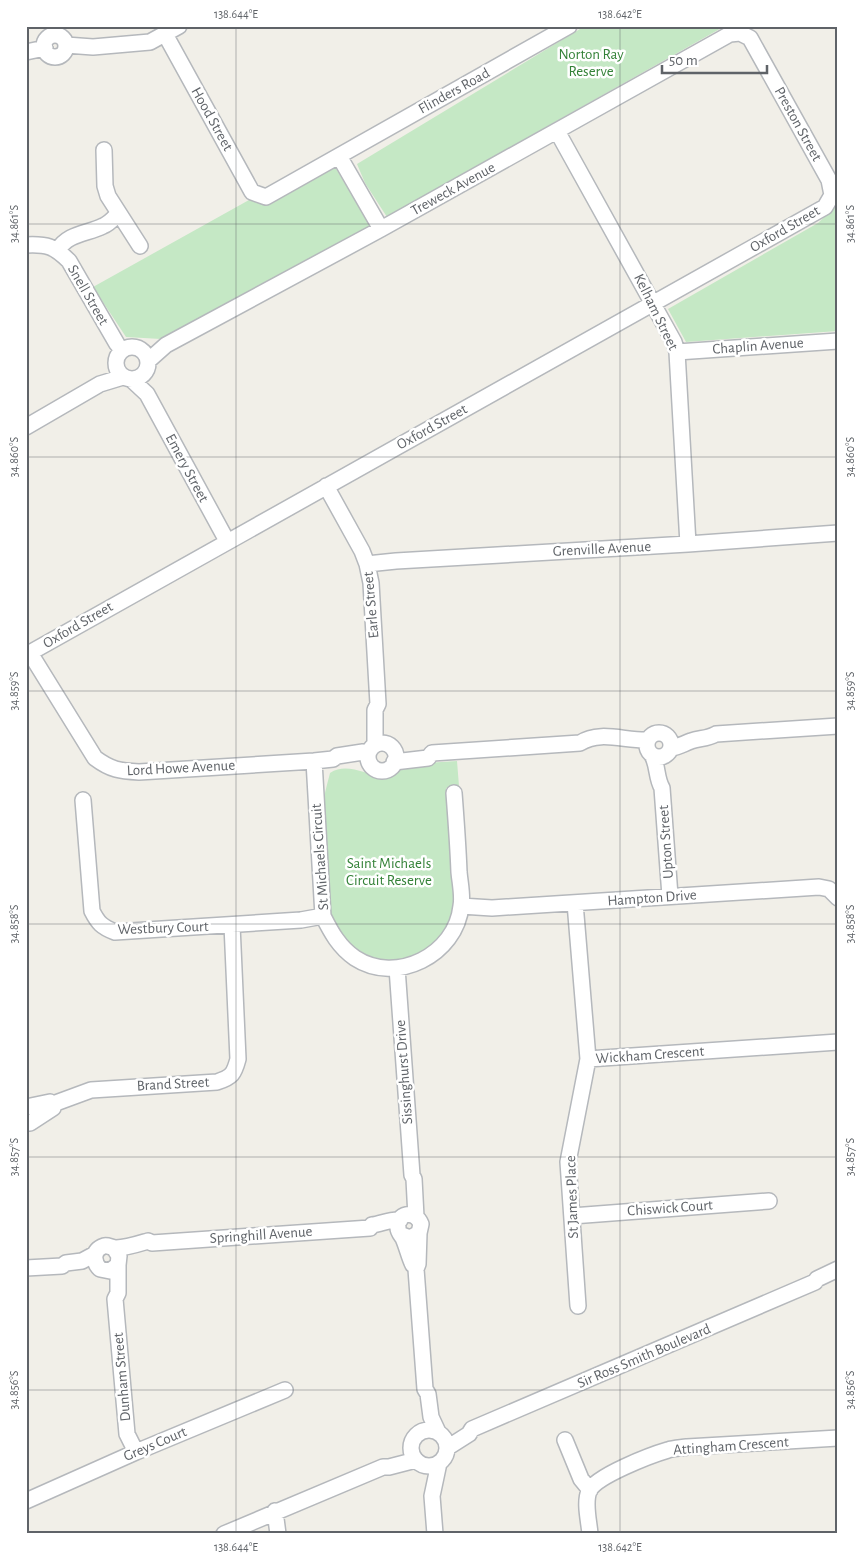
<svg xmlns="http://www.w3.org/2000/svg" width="864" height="1560" font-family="'Alegreya Sans',sans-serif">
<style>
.green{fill:#c5e8c5}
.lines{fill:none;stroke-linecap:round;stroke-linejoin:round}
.minor-casing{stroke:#b5b8bc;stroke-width:18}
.minor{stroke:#fff;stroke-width:15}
.ticks{fill:none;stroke:#5f6368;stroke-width:1;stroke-opacity:0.45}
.labels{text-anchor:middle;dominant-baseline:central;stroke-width:5;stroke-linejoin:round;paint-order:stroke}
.park-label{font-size:15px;fill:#348238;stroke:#fff}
.street-label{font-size:15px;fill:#5f6368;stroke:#fff}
.neatline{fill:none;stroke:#5f6368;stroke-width:2}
.ticks-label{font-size:12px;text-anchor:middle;fill:#5f6368}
</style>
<rect width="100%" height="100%" fill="#f1efe8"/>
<path class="green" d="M585 26H725L387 217 365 183 357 164Z
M335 167 372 228 161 339 126 337 93 287 249 200 268 202Z
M838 194V331L686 342 668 309 818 223 835 207Z
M457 761 459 786 446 788 454 904C445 949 402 977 360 951 350 945 341 938 336 927 324 903 327 871 326 844 325 831 323 816 324 803 324 793 328 782 330 773 347 762 365 775 383 776L399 768 411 764Z"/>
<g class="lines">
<g class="minor-casing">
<path id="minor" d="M165 34 252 192 266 197 569 26
M44 46a11 11 0 1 1 22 0a11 11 0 1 1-22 0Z
M66 45 93 47 150 42 179 26
M26 52 45 48
M557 131 674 342 677 352 688 544
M104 150 105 186 108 196 140 246
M339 156 381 229
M26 245C47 244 54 246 69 261L117 344
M58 250C68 233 87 234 103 226 109 224 114 218 119 213
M116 363a16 16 0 1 1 32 0a16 16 0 1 1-32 0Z
M677 352 838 341
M132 380 147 394 227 541
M26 427 100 384 123 377
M326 486 362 551 367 564 371 583 378 704 375 710V745
M367 564 396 561 688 544 838 533
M30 653 95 758C111 770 120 771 139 772L314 761 333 759 337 756 363 752 368 753
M26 655 825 207 832 195 829 180 750 38 740 33 730 34 381 229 166 345 148 361
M647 745a12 12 0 1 1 24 0a12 12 0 1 1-24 0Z
M368 757a14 14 0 1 1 28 0a14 14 0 1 1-28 0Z
M671 748C679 747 683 744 691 741 700 738 707 739 716 734L838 726
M652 755C658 765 656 778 662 788L670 896
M314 761 323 916C331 932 339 947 355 958 396 985 456 955 461 906 463 896 460 883 459 872 458 846 456 819 454 793
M394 762 428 758 432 753 580 743C600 730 625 741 648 740
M83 800 92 911C98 923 102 927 115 932L301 920 323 916
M575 903 588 1059 568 1162 578 1306
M461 906 492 908 819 887 829 889 838 898
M397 968 412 1175 414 1179 416 1217
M588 1059 838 1042
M26 1107 50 1102 53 1104 91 1090 217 1082C232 1077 234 1074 238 1059L232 925
M26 1123H30L53 1108V1104
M572 1216 769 1201
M419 1233 418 1264 416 1269 425 1389 428 1394 431 1417 438 1432
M402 1235 410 1238 419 1233 421 1224C415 1209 396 1213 398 1228 398 1232 401 1235 403 1238 407 1247 409 1257 413 1265
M114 1248 119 1256 118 1265 110 1271 100 1269C93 1262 92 1250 104 1246 108 1245 112 1248 116 1248 126 1248 138 1244 148 1241L152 1243 370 1228 372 1225C381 1224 390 1219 400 1220
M118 1265V1293L115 1299 127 1434 136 1452
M26 1268 62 1266 66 1263 82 1261 95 1254
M411 1448a18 18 0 1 1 36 0a18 18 0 1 1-36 0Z
M565 1440 581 1479 590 1490
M447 1448 469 1434 472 1429 815 1282 817 1279 838 1269
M26 1501 136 1452 285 1390
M275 1511 278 1534
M224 1534 383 1467H389L416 1460
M435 1534 432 1496 439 1463
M590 1534C589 1521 584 1503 589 1491 596 1476 651 1455 668 1450 674 1448 681 1448 687 1447L838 1438"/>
</g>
<use href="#minor" class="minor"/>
</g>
<path class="ticks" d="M236 26V1534M620 26V1534M26 224H838M26 457H838M26 691H838M26 924H838M26 1157H838M26 1390H838"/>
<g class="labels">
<g class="park-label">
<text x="591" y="54">Norton Ray<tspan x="591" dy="17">Reserve</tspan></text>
<text x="389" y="863">Saint Michaels<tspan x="389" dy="17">Circuit Reserve</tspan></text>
</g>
<g class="street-label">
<text transform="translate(454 91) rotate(-29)">Flinders Road</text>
<text transform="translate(212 119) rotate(61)">Hood Street</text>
<text transform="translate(798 124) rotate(61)">Preston Street</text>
<text transform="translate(453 189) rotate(-29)">Treweck Avenue</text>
<text transform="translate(785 229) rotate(-30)">Oxford Street</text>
<text transform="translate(88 295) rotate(60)">Snell Street</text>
<text transform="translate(656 312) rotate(64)">Kelham Street</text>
<text transform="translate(758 346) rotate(-4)">Chaplin Avenue</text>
<text transform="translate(432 427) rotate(-29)">Oxford Street</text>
<text transform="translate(187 468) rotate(62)">Emery Street</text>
<text transform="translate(602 549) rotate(-3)">Grenville Avenue</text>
<text transform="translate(371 605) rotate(-95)">Earle Street</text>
<text transform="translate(78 625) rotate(-30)">Oxford Street</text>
<text transform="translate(181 768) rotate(-3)">Lord Howe Avenue</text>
<text transform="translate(666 842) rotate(-94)">Upton Street</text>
<text transform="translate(320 857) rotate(-94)">St Michaels Circuit</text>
<text transform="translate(652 898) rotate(-4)">Hampton Drive</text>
<text transform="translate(163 928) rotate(-2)">Westbury Court</text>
<text transform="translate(650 1055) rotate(-4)">Wickham Crescent</text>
<text transform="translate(404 1072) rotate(-94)">Sissinghurst Drive</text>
<text transform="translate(173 1084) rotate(-3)">Brand Street</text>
<text transform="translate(572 1197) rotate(-92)">St James Place</text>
<text transform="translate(670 1208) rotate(-4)">Chiswick Court</text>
<text transform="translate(261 1235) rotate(-4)">Springhill Avenue</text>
<text transform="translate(644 1356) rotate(-23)">Sir Ross Smith Boulevard</text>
<text transform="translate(122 1377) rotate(-95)">Dunham Street</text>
<text transform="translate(155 1444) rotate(-23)">Greys Court</text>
<text transform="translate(731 1446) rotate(-4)">Attingham Crescent</text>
</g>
</g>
<rect width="864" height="1560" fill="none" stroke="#ffffff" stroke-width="55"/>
<path d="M662 65v8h105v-8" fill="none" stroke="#5f6368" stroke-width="2.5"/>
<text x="669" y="65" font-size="15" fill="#5f6368" stroke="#ffffff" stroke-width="4" paint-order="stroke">50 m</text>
<rect x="28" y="28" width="808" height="1504" class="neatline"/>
<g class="ticks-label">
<text x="236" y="18">138.644°E</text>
<text x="620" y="18">138.642°E</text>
<text transform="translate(850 224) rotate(-90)" y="4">34.861°S</text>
<text transform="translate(14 224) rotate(-90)" y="4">34.861°S</text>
<text transform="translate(850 457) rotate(-90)" y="4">34.860°S</text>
<text transform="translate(14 457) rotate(-90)" y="4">34.860°S</text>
<text transform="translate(14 691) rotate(-90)" y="4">34.859°S</text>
<text transform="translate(850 691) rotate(-90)" y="4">34.859°S</text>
<text transform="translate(14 924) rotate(-90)" y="4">34.858°S</text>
<text transform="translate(850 924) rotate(-90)" y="4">34.858°S</text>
<text transform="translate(14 1157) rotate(-90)" y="4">34.857°S</text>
<text transform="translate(850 1157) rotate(-90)" y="4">34.857°S</text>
<text transform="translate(850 1390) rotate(-90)" y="4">34.856°S</text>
<text transform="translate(14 1390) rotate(-90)" y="4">34.856°S</text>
<text x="236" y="1551">138.644°E</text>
<text x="620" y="1551">138.642°E</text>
</g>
</svg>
